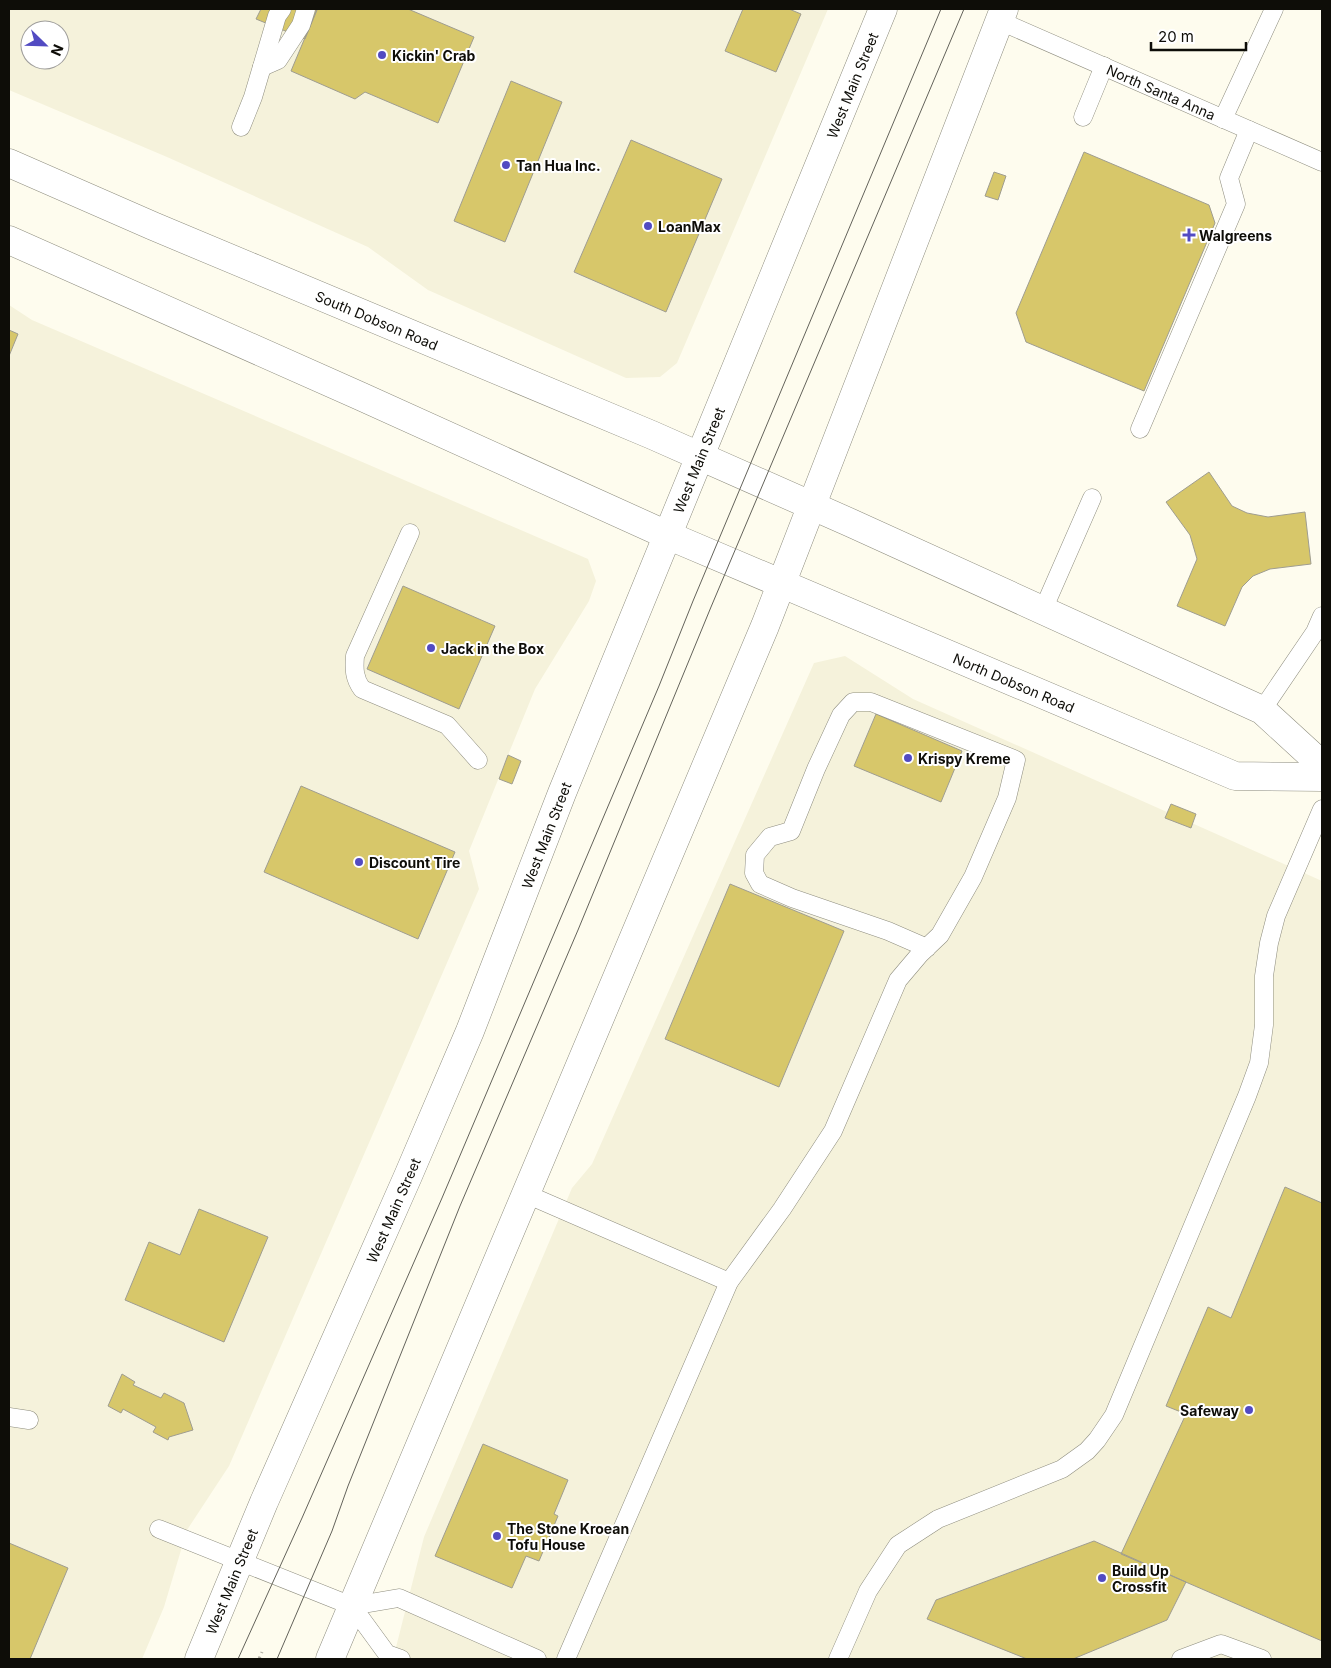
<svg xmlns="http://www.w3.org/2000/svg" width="1331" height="1668" font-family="Inter,sans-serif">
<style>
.built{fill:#f5f2db;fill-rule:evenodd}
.building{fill:#d7c76a;stroke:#9f9d90}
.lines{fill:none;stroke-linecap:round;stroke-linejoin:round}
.lane-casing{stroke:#8e8d7f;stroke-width:19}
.secondary-casing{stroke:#8e8d7f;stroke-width:29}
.primary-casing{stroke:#8e8d7f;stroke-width:29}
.path{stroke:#b1afa4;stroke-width:3;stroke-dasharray:2.5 4;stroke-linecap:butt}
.lane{stroke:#fff;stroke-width:18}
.secondary{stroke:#fff;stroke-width:28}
.primary{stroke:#fff;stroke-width:28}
.tram{stroke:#63625a;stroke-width:1}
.poi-dot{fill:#524bc2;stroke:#fff;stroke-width:2}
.labels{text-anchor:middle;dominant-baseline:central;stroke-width:4;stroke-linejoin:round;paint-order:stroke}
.poi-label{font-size:14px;font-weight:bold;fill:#0e0d08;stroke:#fff;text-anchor:start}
.street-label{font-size:14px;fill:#0e0d08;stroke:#fff}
</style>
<rect width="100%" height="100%" fill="#fefcee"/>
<path class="built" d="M9 9H828L677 363 660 377 626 378 428 290 368 247 167 157 9 90ZM30 30H60V60H30Z
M9 305 32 320 588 559 596 581 589 601 535 689 469 851 479 889 229 1466 187 1530 164 1607 142 1659H9Z
M845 656 913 699 1322 881V1659H393L424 1537 572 1188 592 1164 814 663Z"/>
<path class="building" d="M261 9H312L317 10 305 39 256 19Z
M317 9H408L474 37 438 123 365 92 355 99 291 71Z
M743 9H789L801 14 776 72 725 51Z
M511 81 562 102 505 242 454 221Z
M631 140 722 179 666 312 574 272Z
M1084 152 1209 205 1215 223 1144 391 1026 342 1016 313Z
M994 172 1006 176 998 200 985 196Z
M9 330 18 334 9 356Z
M1209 472 1232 506 1247 513 1268 517 1305 512 1311 564 1270 569 1253 576 1242 587 1225 626 1177 606 1197 559 1190 535 1166 502Z
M403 586 495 626 459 709 367 669Z
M876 714 962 751 941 802 854 766Z
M508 755 521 761 512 784 499 779Z
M301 786 455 852 418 939 264 872Z
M1171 804 1196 814 1191 828 1165 818Z
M730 884 844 931 779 1087 665 1039Z
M1285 1187 1322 1203V1641L1121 1554 1186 1414 1166 1406 1208 1307 1231 1318Z
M199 1209 268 1237 224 1342 125 1300 149 1242 180 1255Z
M122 1374 135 1382 133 1385 161 1398 164 1393 184 1403 193 1430 169 1437 168 1440 153 1432 156 1427 123 1409 121 1413 108 1406Z
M483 1444 568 1480 554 1514 558 1516 539 1561 526 1556 512 1588 435 1556Z
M1094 1541 1186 1582 1167 1620 1073 1659H1027L927 1619 936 1600Z
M9 1543 68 1568 30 1659H9Z"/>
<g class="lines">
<g class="lane-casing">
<g id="lane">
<path id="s1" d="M1000 21 1322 162"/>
<path d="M262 67 278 60 301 25 306 9"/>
<path d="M1083 117 1104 66"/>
<path d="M1223 119 1274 9"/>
<path d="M241 127 253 97 277 16 282 9"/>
<path d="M1140 429 1236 204 1229 178 1249 130"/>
<path d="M410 533 355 656C354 669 354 678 362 689L447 725 478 760"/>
<path d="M1043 610 1092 498"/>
<path d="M1262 710 1315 632 1322 616"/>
<path d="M526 1194 729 1282"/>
<path d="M9 1417 29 1420"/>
<path d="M159 1529 352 1606 399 1598 537 1659"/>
<path d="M352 1606 387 1654 401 1659"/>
<path d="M566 1659 729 1282 782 1209 833 1131 898 980 920 954 940 935 973 877 1007 798 1016 760 871 702H853L841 715 816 769 791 831 770 837 755 855 754 873 760 884 792 898 888 931 927 948"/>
<path d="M838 1659 868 1591 898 1545 938 1519 1062 1469 1087 1451 1097 1440 1114 1415 1247 1096 1259 1063 1264 1025V976L1269 943 1276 916 1322 809"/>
<path d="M1181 1659 1221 1644 1262 1659"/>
</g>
</g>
<g class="secondary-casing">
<g id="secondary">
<path id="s2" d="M9 163 153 226 652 435 851 523 1262 710 1322 765"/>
<path id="s3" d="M9 240 360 396 667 535 1235 776 1322 777"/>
</g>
</g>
<g class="primary-casing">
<g id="primary">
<path id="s4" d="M199 1659 264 1502 408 1176 470 1031 562 793 883 9"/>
<path d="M330 1659 765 626 1004 9"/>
</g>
</g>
<path class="path" d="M259 1659 262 1652"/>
<use href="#lane" class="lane"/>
<use href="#secondary" class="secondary"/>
<use href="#primary" class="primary"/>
<path class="tram" d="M238 1659 302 1518 442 1198 659 686 693 601 941 9
M277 1659 332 1531 348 1486 460 1206 578 930 711 607 964 9"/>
</g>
<g class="poi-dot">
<circle cx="382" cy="55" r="5"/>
<circle cx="506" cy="165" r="5"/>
<circle cx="648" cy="226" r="5"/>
<path d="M1186.5 227.5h5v5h5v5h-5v5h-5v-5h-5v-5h5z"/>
<circle cx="431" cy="648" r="5"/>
<circle cx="908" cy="758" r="5"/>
<circle cx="359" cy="862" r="5"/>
<circle cx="1249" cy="1410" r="5"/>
<circle cx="497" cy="1536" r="5"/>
<circle cx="1102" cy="1578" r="5"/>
</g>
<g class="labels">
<g class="poi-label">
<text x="392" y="55">Kickin' Crab</text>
<text x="516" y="165">Tan Hua Inc.</text>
<text x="658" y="226">LoanMax</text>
<text x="1199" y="235">Walgreens</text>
<text x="441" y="648">Jack in the Box</text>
<text x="918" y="758">Krispy Kreme</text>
<text x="369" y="862">Discount Tire</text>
<text x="1239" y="1410" text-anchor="end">Safeway</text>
<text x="507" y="1528">The Stone Kroean<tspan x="507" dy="16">Tofu House</tspan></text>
<text x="1112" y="1570">Build Up<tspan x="1112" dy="16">Crossfit</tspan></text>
</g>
<g class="street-label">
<text stroke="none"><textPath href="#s4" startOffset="1704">West Main Street</textPath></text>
<text stroke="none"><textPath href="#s1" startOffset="176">North Santa Anna</textPath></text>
<text stroke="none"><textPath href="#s2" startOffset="400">South Dobson Road</textPath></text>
<text stroke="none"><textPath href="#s4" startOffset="1299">West Main Street</textPath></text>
<text stroke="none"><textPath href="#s3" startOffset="1098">North Dobson Road</textPath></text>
<text stroke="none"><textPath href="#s4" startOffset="894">West Main Street</textPath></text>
<text stroke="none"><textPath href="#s4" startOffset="489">West Main Street</textPath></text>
<text stroke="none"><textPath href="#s4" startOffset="84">West Main Street</textPath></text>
</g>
</g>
<rect width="1331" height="1668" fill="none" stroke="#0e0d08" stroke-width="20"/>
<g transform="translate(45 45) rotate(113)"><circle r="24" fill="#ffffff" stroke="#9f9e9c"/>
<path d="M0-4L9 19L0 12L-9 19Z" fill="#524bc2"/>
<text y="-8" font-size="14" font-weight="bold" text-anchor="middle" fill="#0e0d08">N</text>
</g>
<path d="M1151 42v8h95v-8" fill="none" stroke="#0e0d08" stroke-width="2.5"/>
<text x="1158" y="42" font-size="15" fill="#0e0d08" stroke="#ffffff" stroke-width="4" paint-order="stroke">20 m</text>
</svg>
